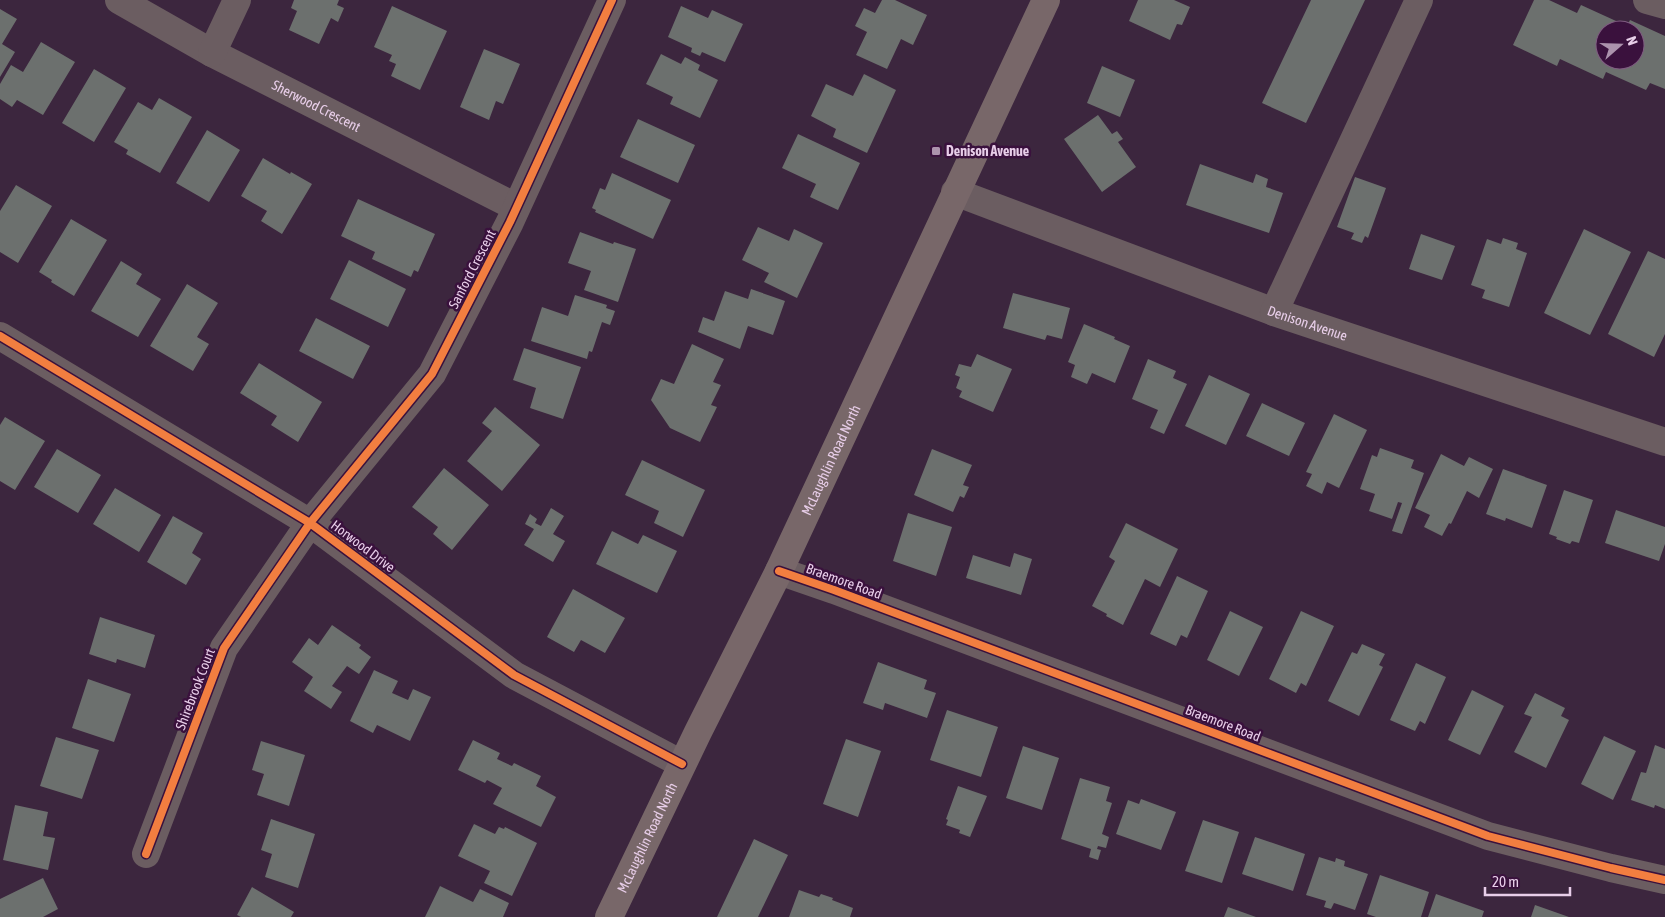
<svg xmlns="http://www.w3.org/2000/svg" width="1665" height="917" font-family="'Asap Condensed',sans-serif">
<style>
.building{fill:#6c706e;fill-rule:evenodd}
.lines{fill:none;stroke-linecap:round;stroke-linejoin:round}
.minor{stroke:#6b5d61;stroke-width:28}
.major{stroke:#786769;stroke-width:28}
.cycleway-casing{stroke:#3a113d;stroke-width:11}
.cycleway{stroke:#f27e40;stroke-width:8}
.poi-dot{fill:#ac93ad;stroke:#3a113d;stroke-width:2}
.labels{text-anchor:middle;dominant-baseline:central;stroke-width:5;stroke-linejoin:round;paint-order:stroke}
.street-label{font-size:14px;fill:#e8cee9;stroke:#3a113d}
.poi-label{font-size:14px;font-weight:bold;fill:#e8cee9;stroke:#3a113d;text-anchor:start}
</style>
<rect width="100%" height="100%" fill="#3c263e"/>
<path class="building" d="M294 0H339L337 5 344 8 338 22 331 18 319 44 289 30 297 11 291 8Z
M882 0H895L927 15 913 45 901 39 887 69 856 55 867 32 855 26 864 8 875 13Z
M1138 0H1174L1190 7 1182 25 1177 24 1170 40 1129 21Z
M1311 0H1365L1306 123 1262 103Z
M1534 0H1549L1577 13 1581 5 1627 26 1630 20 1665 36V89L1650 83 1646 90 1606 72 1603 79 1560 59 1557 66 1513 45ZM1605 30H1635V60H1605Z
M392 6 447 31 420 90 391 76 396 64 389 61 392 55 374 47Z
M681 6 708 18 712 10 743 24 725 62 702 52 700 56 691 52 692 48 668 37Z
M0 9 17 19 2 44 15 52 0 77Z
M41 42 75 62 43 115 17 100 12 107 0 99V84L11 65 23 72Z
M484 49 520 64 503 104 496 101 489 120 460 107Z
M661 54 681 64 685 57 700 65 698 70 718 80 700 118 670 104 673 97 646 84Z
M1102 66 1135 80 1120 117 1087 103Z
M94 69 126 88 94 142 62 123Z
M864 74 896 90 867 153 833 137 836 129 811 116 826 84 853 96Z
M159 98 192 117 160 173 126 154 128 150 114 142 138 102 152 110Z
M1098 115 1112 134 1117 131 1123 139 1118 142 1136 167 1102 192 1064 139Z
M638 119 695 145 678 183 620 157Z
M207 130 240 150 209 202 176 183Z
M798 134 860 163 838 210 810 197 816 184 782 168Z
M263 158 290 174 291 172 312 184 282 234 261 221 267 211 241 196Z
M1200 164 1253 183 1256 174 1268 179 1266 187 1283 193 1269 233 1186 205Z
M612 173 671 200 653 239 595 212 596 210 592 208 600 188 605 190Z
M1355 177 1386 188 1368 238 1365 236 1362 243 1351 239 1354 233 1337 227Z
M16 185 52 206 18 263 0 252V211Z
M358 199 435 234 418 272 414 270 411 277 372 259 375 252 341 236Z
M71 219 107 240 74 296 51 282 52 280 39 272Z
M758 227 789 241 794 229 823 243 797 298 764 282 769 273 742 260Z
M1584 229 1631 252 1590 335 1544 313Z
M580 232 613 244 614 242 636 249 618 302 584 290 591 271 568 263Z
M1421 234 1455 246 1442 280 1409 269Z
M1503 238 1518 243 1516 249 1527 253 1509 307 1482 298 1485 290 1471 285 1487 239 1501 244Z
M1648 251 1665 259V334L1654 357 1608 334Z
M349 260 406 289 388 327 330 299Z
M121 261 142 274 136 284 161 299 138 337 91 311Z
M187 284 218 303 197 337 209 344 193 371 150 346Z
M751 289 785 301 773 335 748 326 740 349 698 332 703 317 714 321 725 291 748 299Z
M1013 293 1070 308 1062 339 1047 335 1045 340 1003 328Z
M575 295 607 305 606 308 615 311 610 325 602 322 592 352 589 351 587 359 531 341 542 307 568 316Z
M316 318 370 346 353 379 299 351Z
M1084 324 1115 337 1114 339 1130 346 1115 383 1092 373 1087 384 1071 377 1075 365 1068 362Z
M692 344 724 359 713 382 721 385 711 405 717 407 700 442 670 428 651 400 661 379 674 384Z
M524 348 581 367 563 419 530 408 536 388 513 380Z
M977 354 1012 369 993 412 959 397 962 391 956 388 960 377 955 375 959 364 971 367Z
M1148 359 1176 371 1173 378 1187 384 1164 434 1150 428 1158 410 1132 399Z
M259 363 322 402 298 442 271 425 277 416 240 393Z
M1209 375 1250 394 1226 445 1185 426Z
M1262 403 1305 423 1289 456 1246 436Z
M495 407 540 445 502 491 467 461 492 431 482 423Z
M1334 414 1367 430 1339 488 1327 482 1322 494 1306 486 1312 474 1306 472Z
M5 417 45 441 15 490 0 481V425Z
M1380 448 1414 460 1411 468 1424 473 1402 534 1392 531 1402 503 1398 502 1392 519 1369 511 1375 494 1360 489 1372 455 1377 457Z
M57 449 101 475 78 513 34 487Z
M932 449 972 465 963 485 969 487 964 498 960 496 953 512 914 495Z
M1441 454 1464 466 1469 457 1493 469 1479 498 1467 491 1451 524 1449 523 1442 536 1424 527 1430 515 1415 508Z
M642 460 705 490 683 537 654 523 659 511 625 495Z
M444 468 489 505 452 550 433 534 438 527 412 507Z
M1503 469 1547 485 1532 528 1506 518 1505 521 1486 514Z
M115 488 161 515 139 552 93 524Z
M1564 490 1593 500 1579 543 1572 541 1570 544 1556 539 1557 537 1549 534Z
M551 508 564 516 553 534 565 541 553 562 524 545 534 529 525 524 530 514 537 519 535 523 541 526Z
M1616 510 1665 527V544L1659 561 1605 543Z
M908 513 952 527 936 576 893 561Z
M173 516 203 533 192 553 201 559 186 585 147 562Z
M1126 523 1178 549 1160 587 1145 579 1123 625 1106 616 1107 614 1092 606 1115 561 1109 557Z
M612 531 638 544 643 535 677 551 657 593 596 564Z
M1014 553 1032 559 1021 595 966 578 973 555 1010 567Z
M1177 576 1208 591 1187 638 1181 635 1176 646 1150 634Z
M573 589 625 618 605 653 581 640 574 652 547 637Z
M1230 611 1263 627 1239 676 1207 660Z
M1301 611 1334 626 1306 686 1301 683 1296 693 1269 679Z
M100 617 155 635 145 668 117 659 116 663 89 654Z
M332 625 361 645 359 648 371 657 359 674 347 666 332 686 342 692 331 709 304 691 313 677 292 662 309 638 318 645Z
M1362 644 1385 654 1379 665 1383 667 1359 716 1328 701 1352 652 1357 654Z
M878 662 927 680 924 689 936 693 927 718 885 703 883 710 863 703Z
M1416 663 1446 677 1425 724 1420 721 1415 731 1390 720Z
M374 670 398 681 392 693 408 700 413 689 431 697 410 741 377 725 373 733 350 721Z
M88 679 131 694 114 742 72 728Z
M1472 690 1504 706 1480 755 1448 740Z
M1535 693 1565 708 1561 716 1569 720 1546 768 1514 752 1532 717 1524 714Z
M947 710 998 727 981 777 930 760Z
M1604 736 1636 751 1613 800 1581 784Z
M56 737 99 750 82 799 40 786Z
M846 739 881 751 858 817 823 804Z
M473 740 500 753 497 759 512 766 514 763 541 776 536 786 556 797 541 827 493 804 502 788 487 780 485 783 458 770Z
M261 741 305 755 289 806 257 795 264 774 252 770Z
M1655 745 1665 749V809L1655 805 1654 808 1631 800 1641 772 1646 773Z
M1023 746 1059 758 1042 810 1006 798Z
M1080 778 1110 787 1106 801 1112 803 1102 834 1109 837 1106 848 1098 846 1097 849 1101 850 1098 860 1089 857 1091 849 1061 839Z
M958 786 987 796 970 837 959 833 960 830 946 825 948 820 946 819Z
M1141 799 1176 812 1161 850 1116 834 1128 800 1139 804Z
M15 805 48 812 43 836 55 838 48 870 3 860Z
M271 819 315 834 298 888 265 877 272 854 261 850Z
M1203 820 1239 832 1222 883 1185 871Z
M474 824 495 834 499 827 504 829 505 827 537 843 512 896 484 883 490 871 458 856Z
M1255 837 1305 854 1293 891 1242 874Z
M754 839 788 855 758 917H717Z
M1319 857 1335 862 1336 858 1345 861 1344 866 1368 874 1355 910 1334 903 1331 909 1324 907 1326 901 1306 895Z
M1380 875 1429 892 1421 917H1376L1367 914Z
M43 878 58 909 43 917H0V899Z
M440 886 473 902 480 889 509 903 503 917H425Z
M252 887 294 912 291 917H241L237 915Z
M799 890 819 897 821 894 833 898 832 900 853 908 850 917H789Z
M1436 894 1484 911 1482 917H1428Z
M1535 905 1569 917H1531Z
M1228 907 1256 917H1224Z"/>
<g class="lines">
<g class="minor">
<path id="s1" d="M119 0 212 53 516 207"/>
<path d="M1647 0 1665 5"/>
<path d="M212 53 237 0"/>
<path id="s2" d="M955 192 1274 312 1665 442"/>
<path d="M1274 312 1419 0"/>
<path d="M0 336 310 523 514 675 682 764"/>
<path d="M779 571 834 590 1488 836 1611 868 1665 880"/>
<path d="M146 854 224 648 310 523 432 374 510 222 612 0"/>
</g>
<path class="major" id="s3" d="M609 917 698 732 779 571 1046 0"/>
<g class="cycleway-casing">
<path id="cycleway" d="M0 336 310 523 514 675 682 764
M779 571 834 590 1488 836 1611 868 1665 880
M146 854 224 648 310 523 432 374 510 222 612 0"/>
</g>
<use href="#cycleway" class="cycleway"/>
</g>
<rect class="poi-dot" x="931" y="146" width="10" height="10" rx="2.5"/>
<g class="labels">
<g class="street-label">
<text stroke="none"><textPath href="#s1" startOffset="224">Sherwood Crescent</textPath></text>
<text transform="translate(472 269) rotate(-63)">Sanford Crescent</text>
<text stroke="none"><textPath href="#s2" startOffset="376">Denison Avenue</textPath></text>
<text stroke="none"><textPath href="#s3" startOffset="508">McLaughlin Road North</textPath></text>
<text transform="translate(363 546) rotate(37)">Horwood Drive</text>
<text transform="translate(844 581) rotate(20)">Braemore Road</text>
<text transform="translate(195 689) rotate(-69)">Shirebrook Court</text>
<text transform="translate(1223 723) rotate(21)">Braemore Road</text>
<text stroke="none"><textPath href="#s3" startOffset="88">McLaughlin Road North</textPath></text>
</g>
<g class="poi-label">
<text x="946" y="151">Denison Avenue</text>
</g>
</g>
<g transform="translate(1620 45) rotate(70)"><circle r="24" fill="#3a113d" stroke="#805d82"/>
<path d="M0-4L9 19L0 12L-9 19Z" fill="#ac93ad"/>
<text y="-8" font-size="14" font-weight="bold" text-anchor="middle" fill="#e8cee9">N</text>
</g>
<path d="M1485 887v8h85v-8" fill="none" stroke="#e8cee9" stroke-width="2.5"/>
<text x="1492" y="887" font-size="15" fill="#e8cee9" stroke="#3a113d" stroke-width="4" paint-order="stroke">20 m</text>
</svg>
